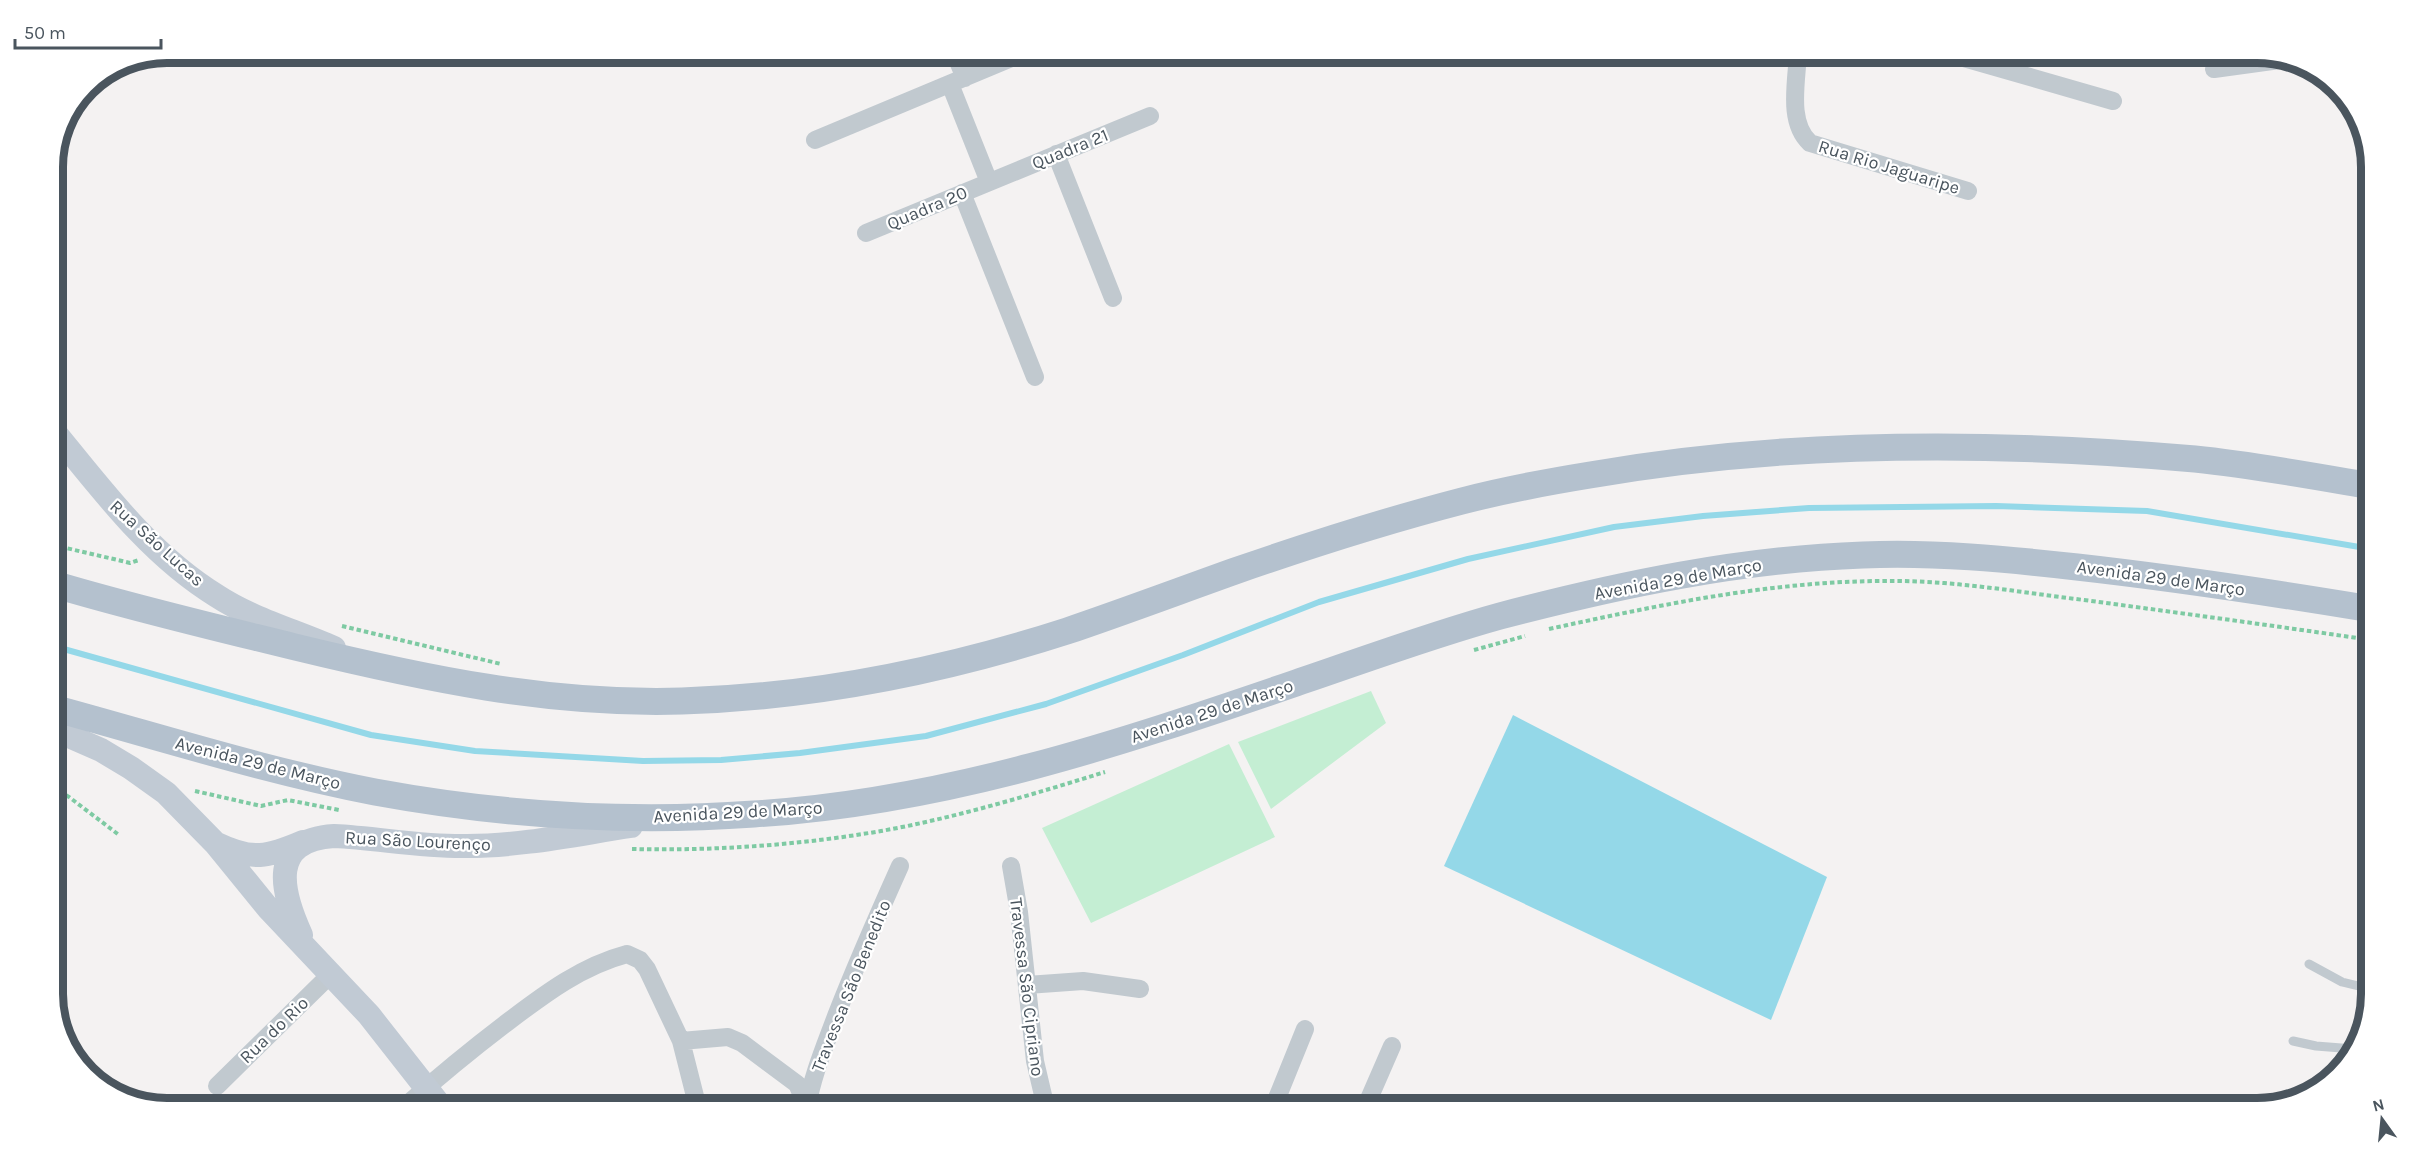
<svg xmlns="http://www.w3.org/2000/svg" width="2424" height="1161" font-family="Karla,sans-serif">
<style>
.green{fill:#c4eed3}
.water{fill:#94d8e8}
.lines{fill:none;stroke-linecap:round;stroke-linejoin:round}
.stream{stroke:#94d8e8;stroke-width:6}
.path{stroke:#7ecaa3;stroke-width:4;stroke-dasharray:4.5 3;stroke-linecap:butt}
.lane{stroke:#c1c9cf;stroke-width:9}
.street{stroke:#c1c9cf;stroke-width:18}
.secondary{stroke:#c1cad4;stroke-width:24}
.primary{stroke:#b4c1ce;stroke-width:27}
.labels{text-anchor:middle;dominant-baseline:central;stroke-width:4.5;stroke-linejoin:round;paint-order:stroke}
.street-label{font-size:18px;fill:#4a555e;stroke:#fff}
.rim{fill:none;stroke:#4a555e;stroke-width:8}
</style>
<rect width="100%" height="100%" fill="#f4f2f2"/>
<path class="green" d="M1371 691 1386 723 1271 809 1238 742Z
M1229 744 1275 837 1091 923 1042 828Z"/>
<path class="water" d="M1513 715 1827 877 1771 1020 1444 866Z"/>
<g class="lines">
<path class="stream" d="M53 646 371 735 475 751 643 761 721 760 800 753 926 736 1046 704 1183 655 1319 602 1468 559 1614 527 1703 516 1809 508 1996 506 2147 511 2371 549"/>
<path class="path" d="M53 545 122 561 130 563 139 560
M342 626 501 664
M1549 629C1660 605 1771 581 1885 581 1952 580 2018 592 2084 600 2180 613 2276 626 2371 640
M1474 650 1525 636
M53 788 69 797 119 835
M195 791 261 806 288 800 339 810
M632 849C715 851 800 845 881 831 955 818 1034 794 1105 772"/>
<path class="lane" d="M2309 964 2342 982 2371 989
M2293 1041 2316 1046 2354 1049"/>
<path class="street" d="M954 52 965 78
M1798 52C1797 81 1787 122 1810 143L1968 191
M1943 52 2113 101
M2214 69 2288 59
M950 84 989 182
M815 140 1026 52
M1056 154 1113 298
M962 193 1035 377
M866 233 1150 116
M1011 866 1019 912 1035 1061 1046 1108
M1027 985 1083 981 1140 989
M681 1041 728 1037 742 1043 797 1084 807 1107
M217 1086 331 974
M403 1108C437 1078 472 1049 509 1021 546 993 582 966 627 954L640 960 647 969 681 1041 698 1108
M807 1108C812 1076 825 1046 836 1016 856 965 878 915 900 866
M1273 1108 1305 1029
M1365 1108 1392 1046"/>
<path class="secondary" d="M53 430C102 490 150 555 217 596 252 619 296 631 334 648
M53 729 101 750 131 768 166 793 215 843 268 908 369 1015 442 1108
M217 844C252 861 268 857 303 842
M301 935C281 891 268 840 334 836 378 838 422 847 467 846 522 846 577 834 631 826"/>
<path class="primary" d="M53 584C133 608 214 627 295 647 423 678 549 705 682 701 812 697 943 671 1067 631 1123 612 1179 591 1235 571 1310 545 1385 521 1462 501 1504 490 1547 482 1590 475 1789 440 1994 441 2195 459 2254 465 2313 476 2371 486
M53 708C160 737 266 771 375 792 500 815 628 823 754 814 945 802 1118 744 1296 683 1364 660 1431 635 1500 616 1618 585 1741 559 1863 555 1934 552 2006 559 2077 567 2175 578 2274 593 2371 609"/>
</g>
<g class="labels">
<g class="street-label">
<text transform="translate(1070 149) rotate(-22)">Quadra 21</text>
<text transform="translate(1889 167) rotate(17)">Rua Rio Jaguaripe</text>
<text transform="translate(927 208) rotate(-23)">Quadra 20</text>
<text transform="translate(157 543) rotate(42)">Rua São Lucas</text>
<text transform="translate(2161 578) rotate(8)">Avenida 29 de Março</text>
<text transform="translate(1678 579) rotate(-10)">Avenida 29 de Março</text>
<text transform="translate(1212 711) rotate(-18)">Avenida 29 de Março</text>
<text transform="translate(258 763) rotate(14)">Avenida 29 de Março</text>
<text transform="translate(738 812) rotate(-3)">Avenida 29 de Março</text>
<text transform="translate(418 841) rotate(3)">Rua São Lourenço</text>
<text transform="translate(851 986) rotate(-68)">Travessa São Benedito</text>
<text transform="translate(1027 987) rotate(83)">Travessa São Cipriano</text>
<text transform="translate(274 1030) rotate(-44)">Rua do Rio</text>
</g>
</g>
<path d="M0 0H2424V1161H0ZM167 63H2257A104 104 0 0 1 2361 167V994A104 104 0 0 1 2257 1098H167A104 104 0 0 1 63 994V167A104 104 0 0 1 167 63Z" fill="#fff" fill-rule="evenodd"/>
<path class="rim" d="M167 63H2257A104 104 0 0 1 2361 167V994A104 104 0 0 1 2257 1098H167A104 104 0 0 1 63 994V167A104 104 0 0 1 167 63Z"/>
<g transform="translate(2382 1119) rotate(345)" stroke="#ffffff" stroke-width="4.5" paint-order="stroke">
<path d="M0-4.5L10 22L0 15L-10 22Z" fill="#4a555e"/>
<text y="-9" font-size="16" font-weight="bold" text-anchor="middle" fill="#4a555e">N</text>
</g>
<path d="M15 39v9h146v-9" fill="none" stroke="#4a555e" stroke-width="3"/>
<text x="24" y="39" font-size="18" fill="#4a555e" stroke="#ffffff" stroke-width="4.5" paint-order="stroke">50 m</text>
</svg>
